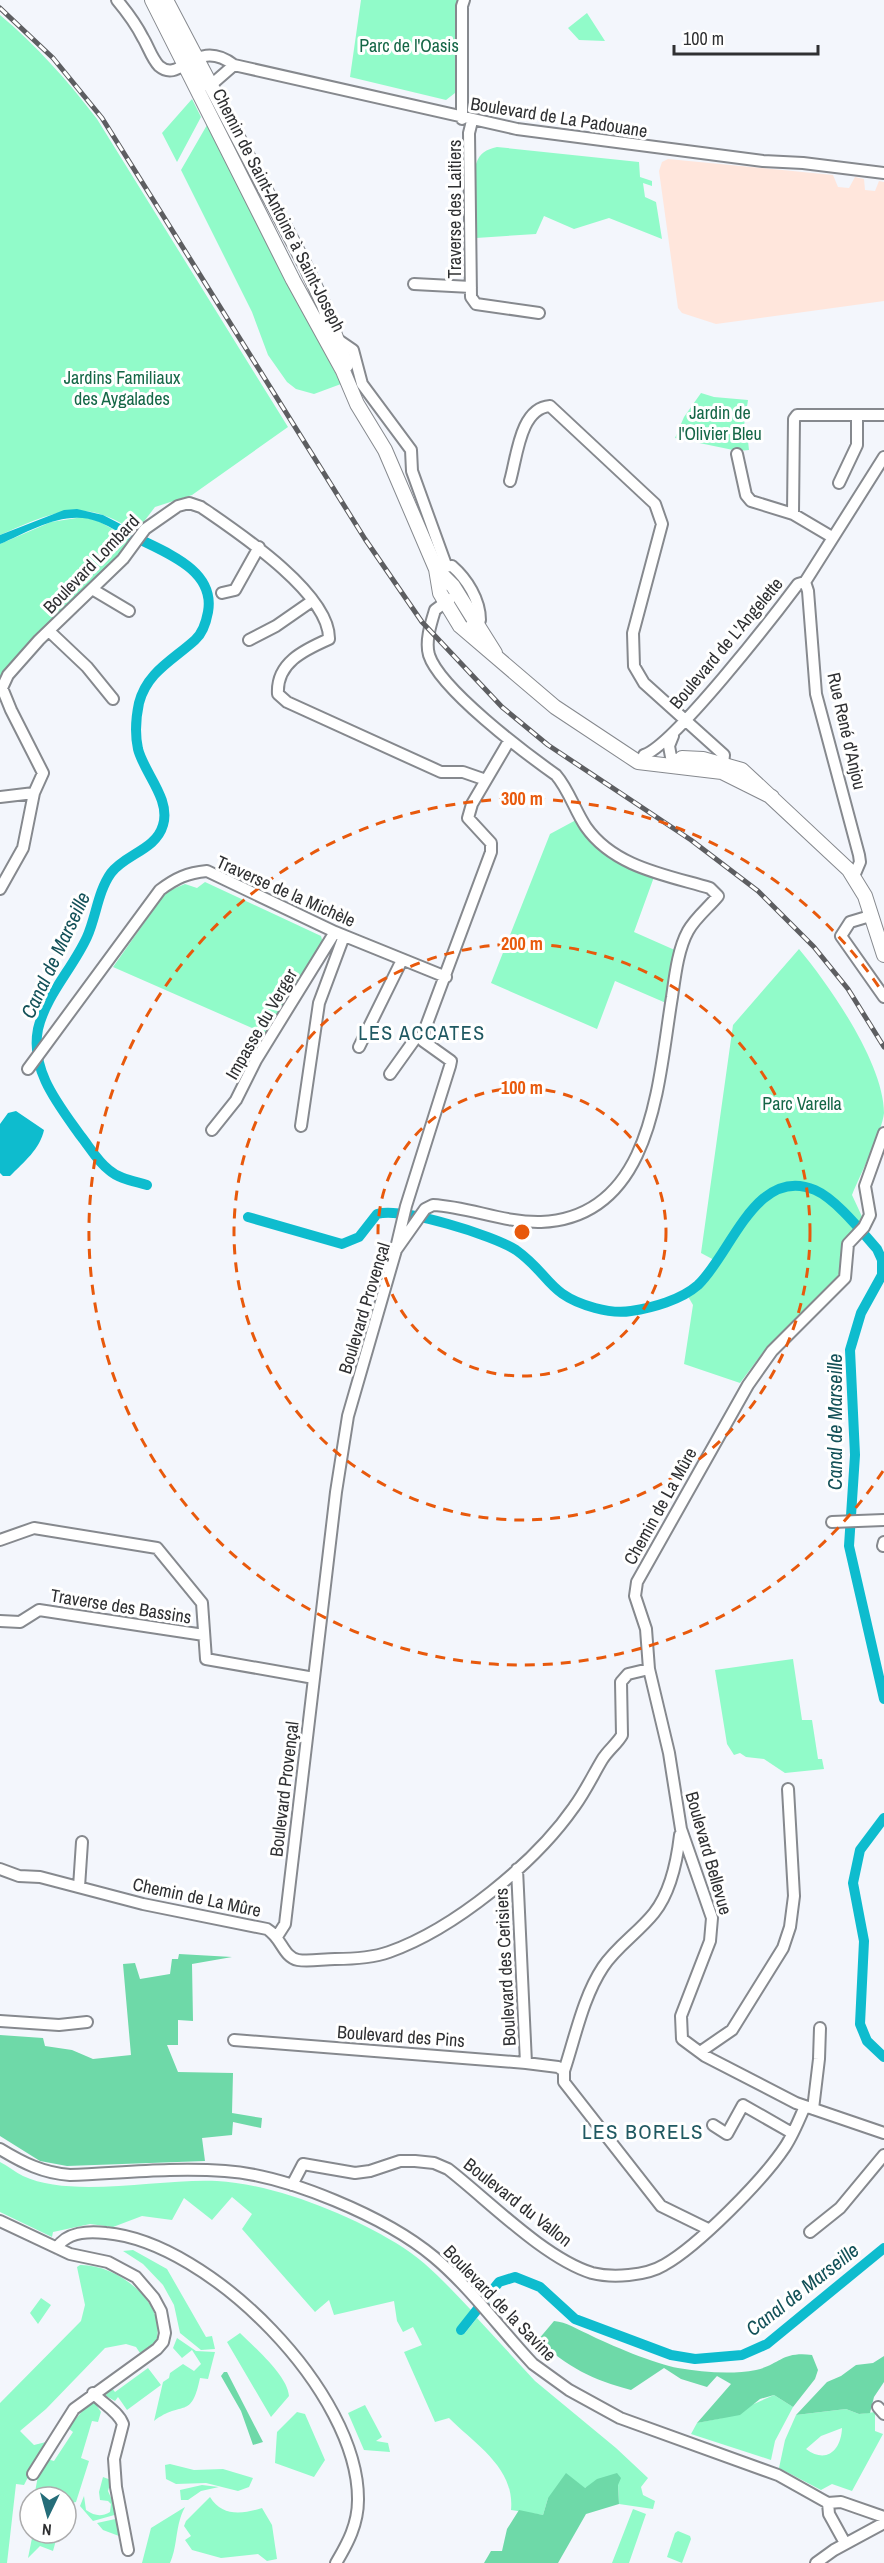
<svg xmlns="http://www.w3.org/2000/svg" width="884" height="2563" font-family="'Archivo Narrow',sans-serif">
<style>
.industrial{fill:#ffe6dc}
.green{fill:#91fbc9;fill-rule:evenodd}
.forest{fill:#6ed9a8}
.water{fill:#0ebcce}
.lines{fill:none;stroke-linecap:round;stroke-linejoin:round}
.canal{stroke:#0ebcce;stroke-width:10}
.minor-casing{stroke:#86898e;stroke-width:14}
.major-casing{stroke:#86898e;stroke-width:16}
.minor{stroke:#fff;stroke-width:10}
.major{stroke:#fff;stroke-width:14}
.rail-casing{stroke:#5d5e61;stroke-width:5}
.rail{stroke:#fff;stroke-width:3;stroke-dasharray:9;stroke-linecap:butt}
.ring{fill:none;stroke:#e8590c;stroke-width:3;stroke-dasharray:10 8}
.labels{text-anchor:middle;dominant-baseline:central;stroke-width:6;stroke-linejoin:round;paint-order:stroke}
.park-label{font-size:18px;fill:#156747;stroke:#fff}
.street-label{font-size:18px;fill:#2f3032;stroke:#fff}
.water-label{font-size:20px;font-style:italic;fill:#135158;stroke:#fff}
.neighbourhood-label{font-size:20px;letter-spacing:1.5px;fill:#205962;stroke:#fff}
.quarter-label{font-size:21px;letter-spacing:1.5px;fill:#205962;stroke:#fff}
.centre{fill:#e8590c;stroke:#fff;stroke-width:3}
.ring-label{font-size:18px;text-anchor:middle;font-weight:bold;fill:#e8590c;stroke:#fff;stroke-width:6;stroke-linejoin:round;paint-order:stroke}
</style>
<rect width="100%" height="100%" fill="#f3f6fc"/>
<path class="industrial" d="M668 159 833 175 838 187 849 188 855 177 864 179 865 190 875 191 879 181 884 182V301L716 324 682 313 678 308 659 171 662 162Z"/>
<path class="green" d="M361 0H459L455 93 446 100 350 77Z
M587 13 605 41 579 40 568 28Z
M0 15C37 46 68 81 97 119L288 427 192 495 155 507 136 532C126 526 115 519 103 515 67 502 33 521 0 535Z
M192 99 201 117 177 162 162 133Z
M207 125 341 384 314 394 296 389 287 382 268 355 252 312 181 170Z
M497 147 639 162 640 177 652 181V186L643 183 645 197 656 202 662 239 609 218 574 229 544 216 536 234 476 238V164C480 152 486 150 497 147Z
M701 393 714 397 748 400 743 432 748 441 749 450 738 451 675 438 684 417Z
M83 517 98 521 133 540 19 653 0 677V544L51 522Z
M576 820C598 850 619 867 654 877L634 932 677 951 666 1003 615 981 597 1029 491 983 550 834Z
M205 882 321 936 323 943 268 1035 113 967 166 892 185 884 197 888Z
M799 949C830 986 884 1064 884 1113 882 1132 860 1175 852 1195L865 1223 844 1250 839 1274 833 1282 767 1347 740 1383 684 1364 693 1305 686 1293 701 1282 716 1261 701 1253 733 1025Z
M793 1659 802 1720H812L818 1759H822L824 1769 785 1773 764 1759 746 1757 740 1753 734 1755 727 1744 715 1670Z
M0 2162C8 2166 15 2172 23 2176 71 2199 163 2178 217 2181 274 2184 348 2214 396 2243 425 2260 448 2286 471 2310L458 2328 465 2333 477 2318 535 2381 616 2448 648 2478 641 2487 643 2495 655 2501 653 2509 619 2504 618 2484 592 2486 548 2498 543 2515 511 2510C515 2468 476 2445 449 2418L435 2422 404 2352 422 2345 413 2327 403 2332 397 2321 394 2301 334 2315 329 2300 315 2312 242 2229 252 2214 232 2197 212 2220 184 2198 172 2220 142 2216 113 2227 90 2224 53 2232 52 2237 0 2212Z
M133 2250 167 2269 206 2337 212 2336 215 2349 201 2350 180 2333 174 2305 163 2285 143 2264 123 2251Z
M80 2265C116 2264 168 2302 156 2342L140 2353 136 2347 126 2344 105 2348 46 2409 20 2431 34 2445 46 2442 24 2485 16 2484 7 2563H0V2403L81 2321 85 2305 77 2267Z
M41 2298 51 2305 38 2324 30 2313Z
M240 2333C254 2347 288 2376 289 2396L271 2417 227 2342Z
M177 2338 196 2351 215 2352 208 2379 200 2378C191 2421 183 2399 154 2421L163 2382 169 2378 170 2373 183 2364 194 2371 201 2364 192 2350 182 2358 173 2348Z
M148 2368 161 2385 127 2410 118 2397 115 2401 106 2396 107 2389 111 2387 115 2392Z
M774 2395 793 2407 775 2441 771 2460 691 2434 697 2423 722 2418Z
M90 2402 95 2403 101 2412 98 2422 92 2421 81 2458 89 2461 76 2502 66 2504V2497H34L38 2476 47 2459 54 2461 73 2432 68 2428Z
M365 2405 382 2437 376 2441 388 2443 390 2452 364 2450 348 2413Z
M846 2409 859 2414 875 2412V2431L883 2434 852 2491 832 2484 821 2490 779 2468 785 2440 796 2415ZM842 2428C841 2451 826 2464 806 2449L821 2436Z
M297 2412 305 2414 325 2460 314 2477 275 2463 277 2432Z
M170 2464 194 2470 223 2469 253 2478 249 2487 238 2491 206 2483 176 2484 166 2479 165 2465Z
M103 2477 111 2480 108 2491 118 2514 93 2521 80 2506 84 2496 86 2510C95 2516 101 2517 110 2512L111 2504 108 2501 100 2500 99 2492Z
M202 2485 219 2487 201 2491 188 2500H181L180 2490Z
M210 2497C222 2517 243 2514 262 2508L272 2525 277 2559 267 2561 258 2554 221 2558 192 2550 185 2540 191 2536 184 2526 186 2521Z
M185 2507C175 2525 178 2545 170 2563H142L151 2528Z
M633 2509 646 2514 629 2563H612Z
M120 2518 122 2527 119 2536 103 2530 97 2523Z
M678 2531 690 2536 691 2539 682 2563 667 2557 675 2533Z
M33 2533H58L53 2551 40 2546 28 2558Z"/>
<path class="forest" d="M179 1954 232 1957 192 1964 193 2021 178 2020V2045H167L178 2072 233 2073 232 2113 262 2118 261 2128 233 2122 232 2135 202 2138 205 2161 67 2166 40 2161 0 2136V2035L43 2038 45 2046 72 2050 93 2059 131 2055 123 1964 135 1963 140 1979 170 1974 172 1959H178Z
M554 2321C567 2322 576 2329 588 2334 607 2344 658 2365 678 2368 702 2372 731 2375 756 2370 779 2365 782 2351 812 2355L818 2370 815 2379 793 2407 774 2395 760 2399 740 2415 697 2423 731 2384 717 2376 707 2387 681 2379 664 2368 631 2390C593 2380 567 2367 538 2340Z
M884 2356V2382L874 2397 870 2413 859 2414 846 2409 796 2415 827 2382 841 2376 856 2365 873 2363Z
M224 2372H227L263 2442 253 2445 241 2411 221 2376Z
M566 2473 585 2488 597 2479 617 2473 621 2478 618 2485 619 2504 586 2514 558 2563H484L491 2551H502L507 2529 519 2510 543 2515 548 2498Z"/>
<path class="water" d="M77 509 103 515 136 532 133 540C122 534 111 527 99 522 66 508 30 531 0 544V535L64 510Z
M16 1111 44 1130C40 1149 24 1162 10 1176H3L0 1173V1124L8 1113Z"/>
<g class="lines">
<path class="canal" d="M131 535C161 551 216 568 208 612 206 623 203 633 195 640 173 660 147 672 139 703 136 717 135 735 138 749 144 773 171 799 163 825 156 850 125 854 111 873 98 891 96 917 87 937 73 968 46 995 38 1029 30 1070 58 1104 80 1135 89 1146 97 1161 109 1170 119 1179 134 1181 147 1185
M248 1217 342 1244 359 1237 377 1214C402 1207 493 1235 516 1250 551 1275 547 1295 595 1308 606 1311 619 1313 631 1311 652 1308 681 1300 698 1285 731 1254 756 1165 815 1190 836 1199 862 1232 877 1249L882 1260V1275L861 1313 850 1350 855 1455 849 1546 884 1699
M884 1818 860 1850 853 1883 864 1941 860 2024 867 2041 884 2057
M461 2330 499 2282 515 2277 540 2287 575 2319 671 2355 695 2359 742 2355 767 2344 884 2248"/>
<g class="minor-casing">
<path id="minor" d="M117 0C127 12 136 24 143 38 148 46 152 59 159 66 181 85 195 36 234 65L517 129 763 161 803 163 884 173
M203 85H211L234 65
M462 119V6L464 0
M472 121 469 133 471 297 476 304 539 313
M414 284 471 287
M337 339 353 350 362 384 411 450 412 471 446 565
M737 454 746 495 751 501 793 514 832 537
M510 481C517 457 520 408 550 406L655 504 662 524 633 633 634 666 644 683 724 755 723 764 718 767
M839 483 857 445V415
M793 514 794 419 797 415H884
M442 567 452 566C467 579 480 600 480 620L471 625
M805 582 808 591 816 694 859 855 860 862 854 876
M805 582 884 457
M92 589 129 611
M222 593 235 590 259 547
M49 631 87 667 113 699
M249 640 276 626 312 601
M673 736 669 746 671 757 688 765
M644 755C674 745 774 616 798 584L805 582
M0 797 34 793 43 773 11 710 2 688 8 675 39 640 123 559 145 529 178 506 189 503 201 507C236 531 330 593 329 639 304 650 276 663 278 694L287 702 441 772H463L486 780
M0 889 23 848 34 793
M870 916 850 922 841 936 884 997
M359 1047 402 960
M28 1069 160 890C176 878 187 873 207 871L335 932 446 977
M390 1074 415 1039 422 1037
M301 1126 319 1003 344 936
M212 1130 236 1100 256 1060 335 932
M884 1133 865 1186 870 1215 864 1227 848 1244 845 1278 772 1351 748 1385 637 1582 635 1596 646 1629 649 1669 669 1753 681 1829 712 1918 710 1941 681 2016 682 2039 705 2056 796 2103 884 2133
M397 1244 406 1206 450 1066 451 1061 423 1041 422 1037 491 852V843L468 818 472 804 509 741
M832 1522 884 1520
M0 1540 34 1528 157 1548 202 1603 206 1659 314 1678
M883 1546 884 1542
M0 1621 20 1622 39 1610 204 1635
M680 1835C677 1861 670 1893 654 1913 638 1933 617 1946 603 1967 583 1997 575 2038 564 2071V2082L661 2206 708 2229
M0 1869 19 1876 40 1877 143 1904 267 1929C282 1938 283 1957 298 1960 309 1962 323 1959 335 1959 353 1959 372 1958 389 1952 454 1929 535 1863 574 1807 585 1792 593 1775 602 1760 608 1750 617 1744 622 1735L621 1682 628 1674 649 1669
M517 1869 526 2063
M79 1887 82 1842
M278 1935 285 1924 336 1492 348 1416 396 1250 425 1209 433 1205C470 1207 504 1223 541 1222 654 1217 658 1081 672 997 675 976 678 949 688 931 695 918 709 907 718 896L710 888C666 875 614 867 586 827 575 811 569 790 556 775 525 753 440 689 429 655 425 641 431 623 435 610L450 599
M0 2021 59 2025 87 2022
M234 2040 526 2063 558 2067 564 2071
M700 2052 732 2030 783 1948 790 1927 794 1896 788 1789
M813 2109 819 2059 820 2028
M713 2125 727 2134 743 2105 792 2133
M0 2149C23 2163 43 2173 70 2175 121 2173 174 2167 225 2171 287 2175 386 2217 434 2257 471 2288 500 2329 533 2364L569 2390 620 2418 778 2475 828 2503
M292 2185 303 2164 355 2173 370 2171 400 2161H415L434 2163 448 2169C488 2200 544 2258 592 2273 612 2278 646 2276 664 2265 698 2246 763 2180 785 2147 793 2135 799 2120 805 2106
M0 2221 70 2254 108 2262 136 2277 154 2298 161 2311 165 2333 163 2342 157 2349 74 2409 33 2474
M810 2232 840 2208 884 2155
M57 2248C66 2232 89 2231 106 2233 210 2242 359 2393 358 2500 358 2524 348 2543 336 2563
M93 2393C103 2404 118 2411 123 2424L114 2459 116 2487 128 2550
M878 2407 884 2414
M828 2503 841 2502 884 2517
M828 2503 829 2514 845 2543
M816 2563 834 2550 884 2523"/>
</g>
<g class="major-casing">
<path id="major" d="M152 0 293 280 343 371 357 404 385 450 436 569 440 593 460 626 555 707 638 762 722 772 772 797
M166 0 304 263 324 305 346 365
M436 569 453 586 495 653
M682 758 703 759 742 770 849 870 865 896 884 955"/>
</g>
<use href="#minor" class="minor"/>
<use href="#major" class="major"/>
<g class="rail-casing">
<path id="rail" d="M0 8 53 58 102 118 365 539 422 622 502 707 548 745 691 840 758 891 814 947 848 989 884 1047"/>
</g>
<use href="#rail" class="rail"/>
</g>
<g class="ring">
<circle cx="522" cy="1232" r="144"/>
<circle cx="522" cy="1232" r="288"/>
<path d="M883 1471A433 433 0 1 1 883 993"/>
</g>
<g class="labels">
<g class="park-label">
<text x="409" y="45">Parc de l'Oasis</text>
<text x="122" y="377">Jardins Familiaux<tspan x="122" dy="21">des Aygalades</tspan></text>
<text x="720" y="412">Jardin de<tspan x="720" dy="21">l'Olivier Bleu</tspan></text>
<text x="802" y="1103">Parc Varella</text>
</g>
<g class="street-label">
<text transform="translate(559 117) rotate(9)">Boulevard de La Padouane</text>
<text transform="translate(454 209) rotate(-90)">Traverse des Laitiers</text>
<text transform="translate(279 210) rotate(63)">Chemin de Saint-Antoine à Saint-Joseph</text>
<text transform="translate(91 564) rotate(-46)">Boulevard Lombard</text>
<text transform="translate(726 643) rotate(-50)">Boulevard de L'Angelette</text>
<text transform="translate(847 731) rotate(77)">Rue René d'Anjou</text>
<text transform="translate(286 891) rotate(24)">Traverse de la Michèle</text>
<text transform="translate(261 1024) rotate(-60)">Impasse du Verger</text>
<text transform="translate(364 1308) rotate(-73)">Boulevard Provençal</text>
<text transform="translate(660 1506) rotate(-61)">Chemin de La Mûre</text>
<text transform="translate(121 1606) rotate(9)">Traverse des Bassins</text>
<text transform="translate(284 1789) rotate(-83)">Boulevard Provençal</text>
<text transform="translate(709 1853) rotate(74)">Boulevard Bellevue</text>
<text transform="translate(197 1897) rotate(12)">Chemin de La Mûre</text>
<text transform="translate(505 1967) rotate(-93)">Boulevard des Cerisiers</text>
<text transform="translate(401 2036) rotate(4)">Boulevard des Pins</text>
<text transform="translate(518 2202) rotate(38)">Boulevard du Vallon</text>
<text transform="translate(500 2303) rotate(46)">Boulevard de la Savine</text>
</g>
<g class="water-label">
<text transform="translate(55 955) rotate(-65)">Canal de Marseille</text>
<text transform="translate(834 1422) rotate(-90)">Canal de Marseille</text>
<text transform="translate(802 2289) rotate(-38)">Canal de Marseille</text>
</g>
<g class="neighbourhood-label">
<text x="422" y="1032">LES ACCATES</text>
</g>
<g class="quarter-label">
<text x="643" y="2131">LES BORELS</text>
</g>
</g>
<circle cx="522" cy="1232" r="9" class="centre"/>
<g class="ring-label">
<text x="522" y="805">300 m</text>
<text x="522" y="950">200 m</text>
<text x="522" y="1094">100 m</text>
</g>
<g transform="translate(48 2515) rotate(185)"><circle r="28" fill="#ffffff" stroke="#acacad" stroke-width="1.5"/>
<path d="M0-4.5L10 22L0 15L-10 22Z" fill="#256d79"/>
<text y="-9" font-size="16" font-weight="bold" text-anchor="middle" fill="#2f3032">N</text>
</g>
<path d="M674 45v9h144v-9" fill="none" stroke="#2f3032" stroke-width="3"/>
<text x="683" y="45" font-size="18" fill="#2f3032" stroke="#ffffff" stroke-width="4.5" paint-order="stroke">100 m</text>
</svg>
